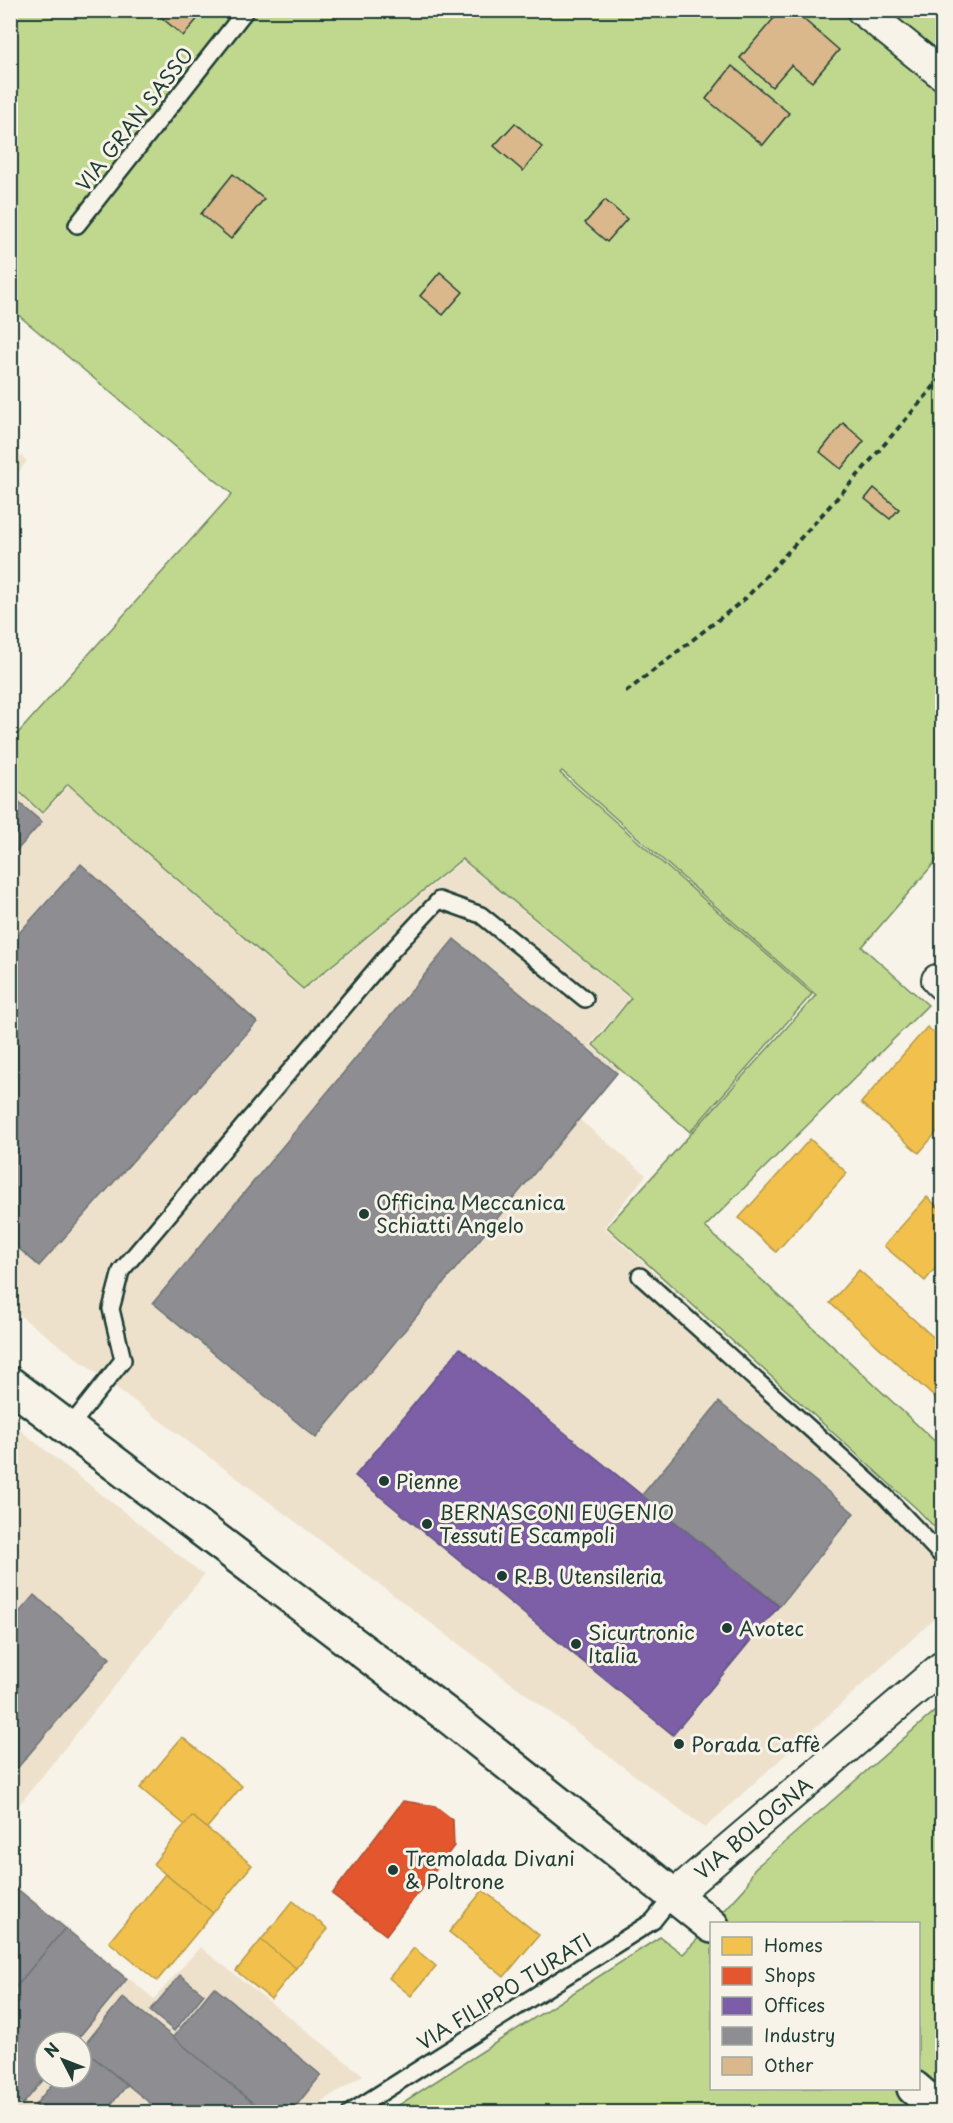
<svg xmlns="http://www.w3.org/2000/svg" width="953" height="2123" font-family="'Playpen Sans',sans-serif">
<style>
.built{fill:#eee1cc;fill-rule:evenodd}
.green{fill:#c0d88e;stroke:#708a61;stroke-width:1.5}
.homes{fill:#f2c14e;stroke:#b39946;stroke-width:1.5}
.shops{fill:#e4572e;stroke:#a94f30;stroke-width:1.5}
.offices{fill:#7b5ea7;stroke:#5f5484;stroke-width:1.5}
.industry{fill:#8d8d92;stroke:#6c7576;stroke-width:1.5}
.building{fill:#dab88c;stroke:#1f3d34;stroke-width:1.5}
.lines{fill:none;stroke-linecap:round;stroke-linejoin:round}
.service-casing{stroke:#1f3d34;stroke-width:20}
.minor-casing{stroke:#1f3d34;stroke-width:34}
.tertiary-casing{stroke:#1f3d34;stroke-width:38}
.path{stroke:#1f3d34;stroke-width:4;stroke-dasharray:6 4.5;stroke-linecap:butt}
.service{stroke:#f7f3e8;stroke-width:15}
.minor{stroke:#f7f3e8;stroke-width:30}
.tertiary{stroke:#f7f3e8;stroke-width:33}
.poi-dot{fill:#1f3d34;stroke:#f7f3e8;stroke-width:2}
.labels{text-anchor:middle;dominant-baseline:central;stroke-width:6;stroke-linejoin:round;paint-order:stroke}
.street-label{font-size:20px;fill:#1f3d34;stroke:#f7f3e8}
.poi-label{font-size:20px;fill:#1f3d34;stroke:#f7f3e8;text-anchor:start}
</style>
<rect width="100%" height="100%" fill="#f7f3e8"/>
<filter id="ink" filterUnits="userSpaceOnUse"><feTurbulence type="fractalNoise" baseFrequency=".0167" numOctaves="2"/><feDisplacementMap in="SourceGraphic" scale="12" xChannelSelector="R" yChannelSelector="G"/><feConvolveMatrix kernelMatrix="1 2 1 2 8 2 1 2 1" color-interpolation-filters="sRGB"/></filter>
<g filter="url(#ink)">
<path class="built" d="M11 447 27 461 11 482Z
M69 786 303 991 462 861 629 998 590 1045 620 1070 580 1120 646 1175 604 1227 942 1536V1612L705 1828 11 1309V787L42 815Z
M11 1423 204 1575 11 1815Z
M10 1881 154 1999 200 1947 363 2075 306 2112H11ZM45 2042H81V2078H45Z"/>
<path class="green" d="M10 11H942V854L862 947 928 1005 705 1227 942 1448V1535L918 1510 607 1227 816 995 562 771 560 773 812 994 690 1132 593 1045 631 998 462 859 303 989 68 784 42 813 11 784V741L232 494 11 309Z
M942 1705V2112H388L660 1937 683 1954 712 1924V2088H918V1924H712L745 1888 754 1869Z"/>
<path class="homes" d="M927 1027 942 1040V1126L919 1153 861 1103Z
M810 1139 847 1173 776 1252 739 1218Z
M927 1197 942 1211V1260L925 1281 884 1246Z
M859 1270 942 1345V1404L830 1303Z
M182 1737 242 1786 207 1828 192 1816 185 1825 140 1788Z
M192 1816 252 1865 213 1913 153 1864Z
M165 1874 213 1913 157 1981 109 1942Z
M483 1890 539 1935 504 1977 449 1932Z
M293 1901 328 1929 296 1968 261 1940Z
M261 1940 296 1968 271 1999 236 1971Z
M414 1948 436 1966 411 1996 389 1978Z"/>
<path class="shops" d="M403 1801 435 1806 453 1820 454 1846 386 1935 332 1894Z"/>
<path class="offices" d="M460 1348 779 1606 673 1735 355 1476Z"/>
<path class="industry" d="M10 795 42 822 10 858Z
M81 864 257 1022 39 1266 10 1241V943Z
M454 939 617 1073 316 1438 153 1303Z
M719 1402 854 1513 780 1606 642 1495Z
M34 1595 110 1658 10 1777V1623Z
M10 1883 65 1928 10 1994Z
M65 1928 127 1979 75 2042H45V2078L23 2104 10 2094V1994Z
M180 1975 204 1994 174 2031 150 2011Z
M214 1987 321 2075 291 2112H264L173 2037Z
M123 1997 173 2037 264 2112H161L82 2048Z
M82 2048 127 2085 105 2112H44L35 2105 57 2078H81Z"/>
<path class="building" d="M153 10H205L183 36Z
M781 10H793L839 50 812 82 791 65 772 87 740 58Z
M732 66 789 113 763 145 706 99Z
M515 123 542 147 523 171 494 146Z
M233 174 264 199 231 239 201 214Z
M605 200 627 219 607 242 585 223Z
M440 272 463 292 443 315 420 296Z
M843 423 864 441 841 469 820 452Z
M874 488 899 509 890 519 865 499Z
M942 630V648L934 641Z"/>
<g class="lines">
<g class="service-casing">
<path id="service" d="M77 225 246 10
M640 1276 885 1496 942 1556
M68 1429 123 1360 111 1309 121 1271 387 956 439 900 481 915 585 999
M351 2112 653 1921 673 1896"/>
</g>
<g class="minor-casing">
<path id="minor" d="M862 10 942 74
M937 980 942 985
M673 1896 942 1667"/>
</g>
<g class="tertiary-casing">
<path id="tertiary" d="M10 1384 447 1715 712 1926
M914 2088 942 2112"/>
</g>
<path class="path" d="M626 692 746 598 859 474 942 377"/>
<use href="#service" class="service"/>
<use href="#minor" class="minor"/>
<use href="#tertiary" class="tertiary"/>
</g>
</g>
<g class="poi-dot">
<circle cx="364" cy="1214" r="6"/>
<circle cx="384" cy="1481" r="6"/>
<circle cx="427" cy="1524" r="6"/>
<circle cx="502" cy="1576" r="6"/>
<circle cx="727" cy="1628" r="6"/>
<circle cx="576" cy="1644" r="6"/>
<circle cx="679" cy="1744" r="6"/>
<circle cx="393" cy="1870" r="6"/>
</g>
<g class="labels">
<g class="street-label">
<text transform="translate(134 119) rotate(-52)">VIA GRAN SASSO</text>
<text transform="translate(753 1828) rotate(-40)">VIA BOLOGNA</text>
<text transform="translate(504 1991) rotate(-32)">VIA FILIPPO TURATI</text>
</g>
<g class="poi-label">
<text x="376" y="1202">Officina Meccanica<tspan x="376" dy="23">Schiatti Angelo</tspan></text>
<text x="396" y="1481">Pienne</text>
<text x="439" y="1512">BERNASCONI EUGENIO<tspan x="439" dy="23">Tessuti E Scampoli</tspan></text>
<text x="514" y="1576">R.B. Utensileria</text>
<text x="739" y="1628">Avotec</text>
<text x="588" y="1632">Sicurtronic<tspan x="588" dy="23">Italia</tspan></text>
<text x="691" y="1744">Porada Caffè</text>
<text x="405" y="1858">Tremolada Divani<tspan x="405" dy="23">&amp; Poltrone</tspan></text>
</g>
</g>
<rect width="953" height="2123" fill="none" stroke="#f7f3e8" stroke-width="36"/>
<rect x="18" y="18" width="917" height="2087" fill="none" stroke="#1f3d34" stroke-width="2" filter="url(#ink)"/>
<rect x="710" y="1922" width="210" height="168" fill="#f7f3e8" stroke="#a1aaa0" stroke-width="1.5"/>
<rect x="722" y="1937" width="30" height="18" fill="#f2c14e" stroke="#a1aaa0" stroke-width="1.5"/>
<text x="764" y="1952" font-size="18" fill="#1f3d34">Homes</text>
<rect x="722" y="1967" width="30" height="18" fill="#e4572e" stroke="#a1aaa0" stroke-width="1.5"/>
<text x="764" y="1982" font-size="18" fill="#1f3d34">Shops</text>
<rect x="722" y="1997" width="30" height="18" fill="#7b5ea7" stroke="#a1aaa0" stroke-width="1.5"/>
<text x="764" y="2012" font-size="18" fill="#1f3d34">Offices</text>
<rect x="722" y="2027" width="30" height="18" fill="#8d8d92" stroke="#a1aaa0" stroke-width="1.5"/>
<text x="764" y="2042" font-size="18" fill="#1f3d34">Industry</text>
<rect x="722" y="2057" width="30" height="18" fill="#dab88c" stroke="#a1aaa0" stroke-width="1.5"/>
<text x="764" y="2072" font-size="18" fill="#1f3d34">Other</text>
<g transform="translate(63 2060) rotate(312)"><circle r="28" fill="#f7f3e8" stroke="#a1aaa0" stroke-width="1.5"/>
<path d="M0-4.5L10 22L0 15L-10 22Z" fill="#1f3d34"/>
<text y="-9" font-size="16" font-weight="bold" text-anchor="middle" fill="#1f3d34">N</text>
</g>
</svg>
